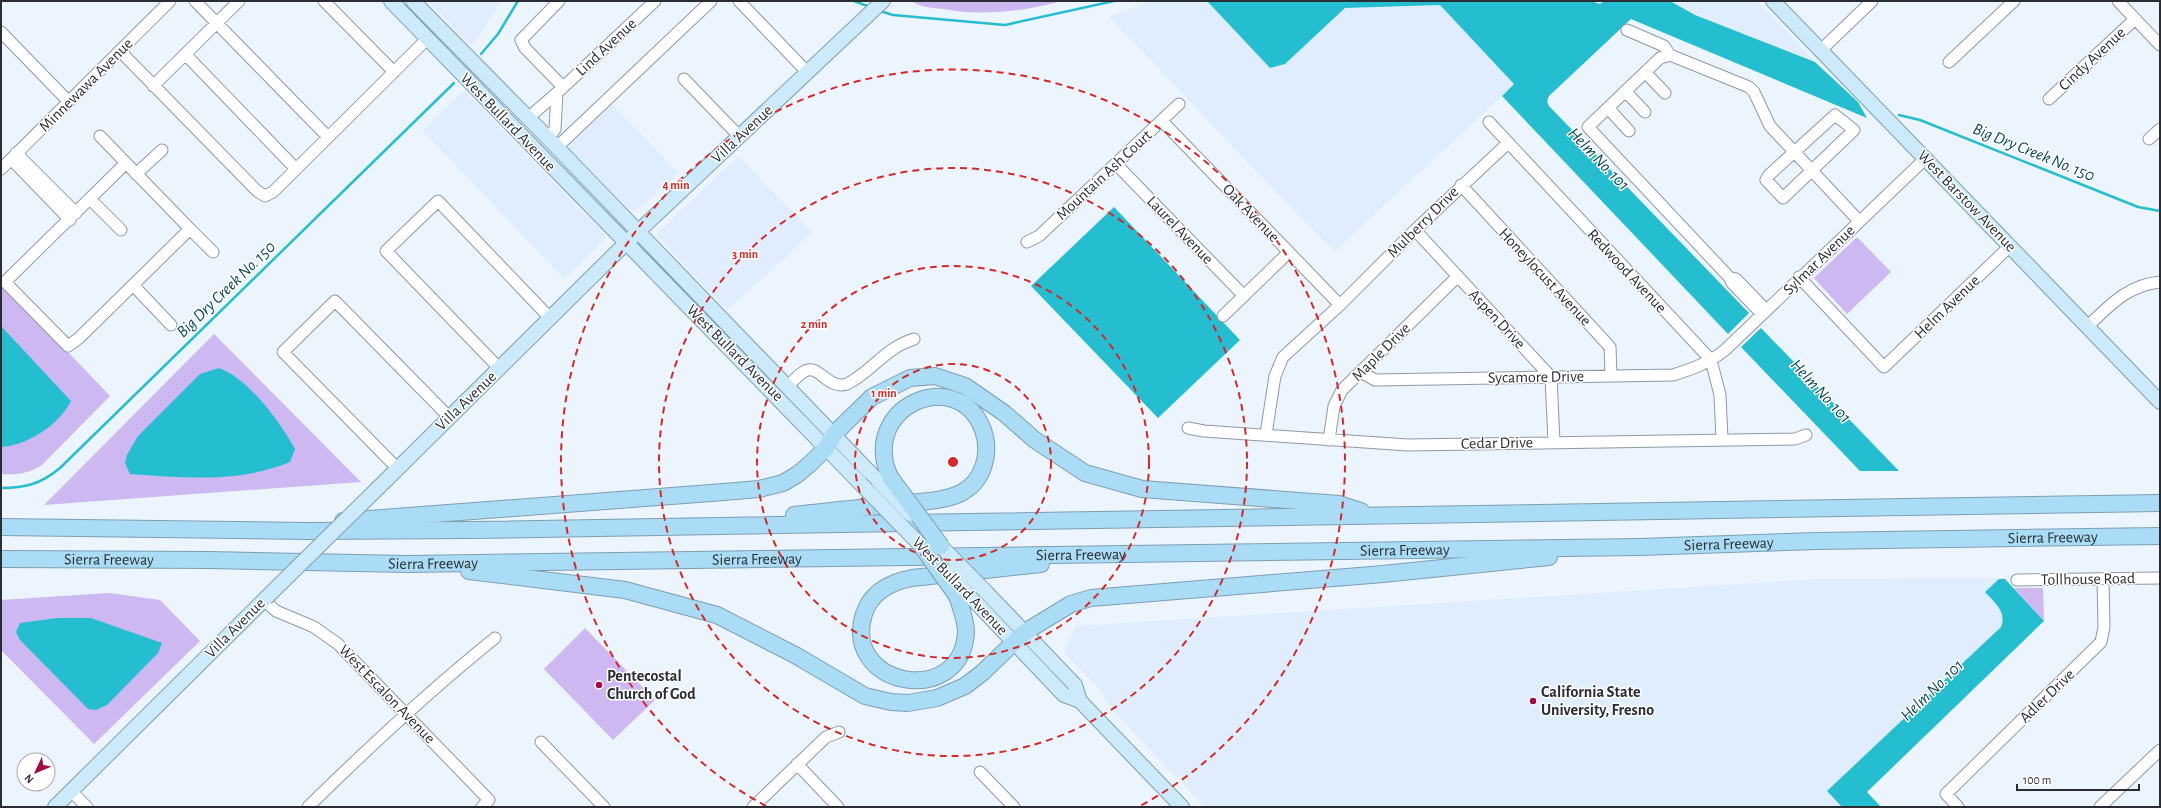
<svg xmlns="http://www.w3.org/2000/svg" width="2161" height="808" font-family="'Alegreya Sans',sans-serif">
<style>
.built{fill:#dfedff}
.green{fill:#cdb8f2}
.water{fill:#25bed1}
.lines{fill:none;stroke-linecap:round;stroke-linejoin:round}
.stream{stroke:#25bed1;stroke-width:2.5}
.minor-casing{stroke:#8e99a8;stroke-width:13}
.major-casing{stroke:#7d9fb2;stroke-width:16}
.highway-casing{stroke:#7d9fb2;stroke-width:18}
.minor{stroke:#fff;stroke-width:11}
.major{stroke:#cceafa;stroke-width:14}
.highway{stroke:#aadcf6;stroke-width:16}
.major-bridge-casing{stroke:#7d9fb2;stroke-width:16;stroke-linecap:butt}
.highway-bridge-casing{stroke:#7d9fb2;stroke-width:18;stroke-linecap:butt}
.major-bridge{stroke:#cceafa;stroke-width:14}
.highway-bridge{stroke:#aadcf6;stroke-width:16}
.ring{fill:none;stroke:#d62828;stroke-width:2;stroke-dasharray:7 5}
.poi-dot{fill:#a40a3f;stroke:#fff;stroke-width:1.5}
.labels{text-anchor:middle;dominant-baseline:central;stroke-width:3;stroke-linejoin:round;paint-order:stroke}
.street-label{font-size:16px;fill:#2a2e34;stroke:#fff}
.poi-label{font-size:16px;font-weight:bold;fill:#2a2e34;stroke:#fff;text-anchor:start}
.water-label{font-size:17px;font-style:italic;fill:#084850;stroke:#fff}
.centre{fill:#d62828;stroke:#fff;stroke-width:2}
.ring-label{font-size:12px;text-anchor:middle;font-weight:bold;fill:#d62828;stroke:#fff;stroke-width:3;stroke-linejoin:round;paint-order:stroke}
</style>
<rect width="100%" height="100%" fill="#ecf4fd"/>
<path class="built" d="M428 1H501L472 47Z
M1151 1H1207L1270 68 1285 64 1345 8 1440 5 1515 84 1334 252 1109 17Z
M1670 1H1757L1815 62 1695 15Z
M464 90 605 235V239L565 279 422 131Z
M603 95 678 173 636 211H631L558 136Z
M739 156 812 232 727 311 658 237 657 233Z
M2004 578 2041 620 1865 794 1877 807H1205L1115 713 1098 688 1064 653 1076 626 1819 579Z"/>
<path class="green" d="M912 1H1062C1021 12 984 16 942 9 932 8 920 7 912 1Z
M1857 237 1891 272 1847 314 1814 278Z
M1 282 110 396 42 465C28 474 17 475 1 474Z
M214 334 361 482 44 505Z
M2014 588H2043L2044 621Z
M109 593 160 600 200 641 94 744 1 650V600Z
M585 628 655 700 613 740 544 669Z"/>
<path class="water" d="M1207 1H1591L1600 4 1604 1H1670L1695 15 1815 62 1858 102 1867 118 1631 19 1549 96 1547 101 1549 106 1749 313 1728 334 1502 96 1514 84 1440 5 1345 8 1285 64 1270 68Z
M1114 207 1240 340 1158 418 1031 286Z
M1 326 71 401C60 424 27 446 1 447Z
M1761 328 1899 471H1860L1741 347Z
M219 368C249 379 280 422 295 449L290 462C240 483 184 478 130 474L125 463 127 455 138 436 200 374Z
M1999 579H2005L2044 621 1867 792 1881 807H1842L1827 791 2001 627C2007 612 1995 603 1985 592Z
M57 618H91L162 643 158 653 107 705 96 710 88 709 20 640 16 632 20 623Z"/>
<g class="lines">
<path class="stream" d="M854 1 870 7
M880 11 893 15 1005 25 1114 1
M481 54 498 34 518 1
M1899 115 1920 120 2138 207 2160 211
M1 488C25 488 41 484 60 468L454 83"/>
<g class="minor-casing">
<path id="minor" d="M195 1 328 137
M324 1 394 72
M559 1 521 40 525 48 563 87
M739 1 807 72
M2118 1 2160 45
M1627 30 1664 46 1670 55 1749 87 1754 92 1770 126 1859 221
M1 32 69 102
M1821 50 1872 1
M120 51 257 191 265 196 273 192 428 38
M186 55 296 169
M1670 55 1660 58 1588 127 1730 278
M1949 62 2014 1
M1645 72 1665 93
M684 79 739 136
M153 86 239 1
M1625 91 1645 112
M557 93 655 1
M2049 99 2135 19
M1608 108 1629 131
M1835 115 1854 130 1783 198 1766 180 1769 175Z
M528 118 557 93 555 129 548 138
M1162 121 1340 305
M1489 122 1711 360 1720 395 1722 439
M100 136 126 163
M2149 139 2160 129
M556 148 711 1
M16 153 76 213
M11 159 70 220
M126 163 190 229 79 338 68 346 5 282Z
M1116 164 1244 296
M1 169 170 1
M136 174 162 150
M1461 185 1610 347 1611 375
M90 199 121 230
M190 229 213 252
M1415 230 1551 377 1554 442
M1027 242 1039 236 1179 104
M1799 277 1884 367 2010 246
M133 285 171 325
M1762 314 1732 283 1730 278 1736 279 1766 310
M1223 316 1289 252
M2088 326C2110 305 2128 285 2160 282
M499 368 386 251 438 201 550 318
M1361 372 1375 380 1673 375C1692 369 1709 363 1725 350L1926 158
M788 386C793 381 799 374 805 371 820 364 827 390 847 384 872 372 883 349 914 339
M1188 428 1204 431 1408 445 1795 439 1806 435
M1266 434 1275 376 1283 357 1340 305 1415 230 1508 143
M1329 440 1334 406 1342 390 1458 276
M397 468 283 352 335 301 449 417
M2017 580 2160 578
M264 600 276 611 314 627 338 644 489 800 482 807
M541 742 604 807
M797 764 838 807
M980 772 1014 807
M71 791 87 807
M308 807C368 748 429 691 495 638
M753 807 826 737 839 732
M1958 807 1946 794 2101 642 2104 627 2103 579
M2100 807 2160 750"/>
</g>
<g class="major-casing">
<path id="major" d="M391 1 860 483
M413 1 548 138 879 482
M1773 1 2160 402
M379 487 626 243 883 1
M986 592 1075 685 1080 701 1182 807
M967 593 1064 695 1080 701
M55 807 266 598"/>
</g>
<g class="highway-casing">
<g id="highway">
<path d="M794 515C828 511 862 508 896 504 917 502 942 502 961 493 984 481 991 453 983 430 958 363 858 407 890 477"/>
<path d="M343 521 724 492 759 489 783 483 798 474 811 463 826 448 834 434 872 397 910 378 935 376 965 386 1004 413 1035 440 1085 473 1142 489 1339 504 1361 511"/>
<path d="M1 527 307 531 471 530 2160 503"/>
<path id="s1" d="M1 559 209 560 408 564 1640 547 1816 541 2160 536"/>
<path d="M469 571 625 590 717 615 795 655 865 696 891 702 908 703 937 698 965 686 982 673 1025 632 1071 604 1091 598 1383 574 1549 557"/>
<path d="M957 596C961 608 966 620 966 632 962 709 841 687 864 614 871 592 891 582 912 578L1041 564"/>
</g>
</g>
<use href="#minor" class="minor"/>
<use href="#major" class="major"/>
<use href="#highway" class="highway"/>
<g class="major-bridge-casing">
<path id="major-bridge" d="M879 482 910 514
M860 483 931 556
M933 538 986 592
M947 572 967 593
M266 598 379 487"/>
</g>
<g class="highway-bridge-casing">
<path id="highway-bridge" d="M890 477 941 546
M923 548 957 596"/>
</g>
<use href="#major-bridge" class="major-bridge"/>
<use href="#highway-bridge" class="highway-bridge"/>
</g>
<g class="ring">
<circle cx="953" cy="462" r="98"/>
<circle cx="953" cy="462" r="196"/>
<circle cx="953" cy="462" r="294"/>
<path d="M766 806A392 392 0 1 1 1140 806"/>
</g>
<g class="poi-dot">
<circle cx="599" cy="685" r="4"/>
<circle cx="1533" cy="701" r="4"/>
</g>
<g class="labels">
<g class="street-label">
<text transform="translate(606 47) rotate(-43)">Lind Avenue</text>
<text transform="translate(2092 59) rotate(-43)">Cindy Avenue</text>
<text transform="translate(86 85) rotate(-45)">Minnewawa Avenue</text>
<text transform="translate(508 122) rotate(46)">West Bullard Avenue</text>
<text transform="translate(742 134) rotate(-43)">Villa Avenue</text>
<text transform="translate(1104 175) rotate(-43)">Mountain Ash Court</text>
<text transform="translate(1967 201) rotate(46)">West Barstow Avenue</text>
<text transform="translate(1251 213) rotate(46)">Oak Avenue</text>
<text transform="translate(1423 222) rotate(-45)">Mulberry Drive</text>
<text transform="translate(1180 230) rotate(46)">Laurel Avenue</text>
<text transform="translate(1819 260) rotate(-44)">Sylmar Avenue</text>
<text transform="translate(1627 271) rotate(47)">Redwood Avenue</text>
<text transform="translate(1545 277) rotate(47)">Honeylocust Avenue</text>
<text transform="translate(1947 307) rotate(-44)">Helm Avenue</text>
<text transform="translate(1497 319) rotate(47)">Aspen Drive</text>
<text transform="translate(1381 352) rotate(-45)">Maple Drive</text>
<text transform="translate(735 353) rotate(45)">West Bullard Avenue</text>
<text transform="translate(1536 377) rotate(-1)">Sycamore Drive</text>
<text transform="translate(466 401) rotate(-44)">Villa Avenue</text>
<text transform="translate(1497 443) rotate(-1)">Cedar Drive</text>
<text stroke="none"><textPath href="#s1" startOffset="2052">Sierra Freeway</textPath></text>
<text stroke="none"><textPath href="#s1" startOffset="1728">Sierra Freeway</textPath></text>
<text stroke="none"><textPath href="#s1" startOffset="1404">Sierra Freeway</textPath></text>
<text stroke="none"><textPath href="#s1" startOffset="1080">Sierra Freeway</textPath></text>
<text stroke="none"><textPath href="#s1" startOffset="756">Sierra Freeway</textPath></text>
<text stroke="none"><textPath href="#s1" startOffset="108">Sierra Freeway</textPath></text>
<text stroke="none"><textPath href="#s1" startOffset="432">Sierra Freeway</textPath></text>
<text transform="translate(2088 579) rotate(-1)">Tollhouse Road</text>
<text transform="translate(960 586) rotate(46)">West Bullard Avenue</text>
<text transform="translate(235 628) rotate(-45)">Villa Avenue</text>
<text transform="translate(387 694) rotate(46)">West Escalon Avenue</text>
<text transform="translate(2047 696) rotate(-44)">Adler Drive</text>
</g>
<g class="poi-label">
<text x="607" y="676">Pentecostal<tspan x="607" dy="18">Church of God</tspan></text>
<text x="1541" y="692">California State<tspan x="1541" dy="18">University, Fresno</tspan></text>
</g>
<g class="water-label">
<text transform="translate(2034 152) rotate(22)">Big Dry Creek No. 150</text>
<text transform="translate(1599 159) rotate(46)">Helm No. 101</text>
<text transform="translate(226 289) rotate(-44)">Big Dry Creek No. 150</text>
<text transform="translate(1821 391) rotate(47)">Helm No. 101</text>
<text transform="translate(1932 690) rotate(-44)">Helm No. 101</text>
</g>
</g>
<circle cx="953" cy="462" r="6" class="centre"/>
<g class="ring-label">
<text x="676" y="189">4 min</text>
<text x="745" y="258">3 min</text>
<text x="814" y="328">2 min</text>
<text x="884" y="397">1 min</text>
</g>
<rect width="2161" height="808" fill="none" stroke="#2a2e34" stroke-width="4"/>
<g transform="translate(36 772) rotate(226)"><circle r="19" fill="#ffffff" stroke="#aaabae"/>
<path d="M0-3L7 15L0 10L-7 15Z" fill="#a40a3f"/>
<text y="-6" font-size="11" font-weight="bold" text-anchor="middle" fill="#2a2e34">N</text>
</g>
<path d="M2017 784v6h122v-6" fill="none" stroke="#2a2e34" stroke-width="2"/>
<text x="2023" y="784" font-size="12" fill="#2a2e34" stroke="#ffffff" stroke-width="3" paint-order="stroke">100 m</text>
</svg>
